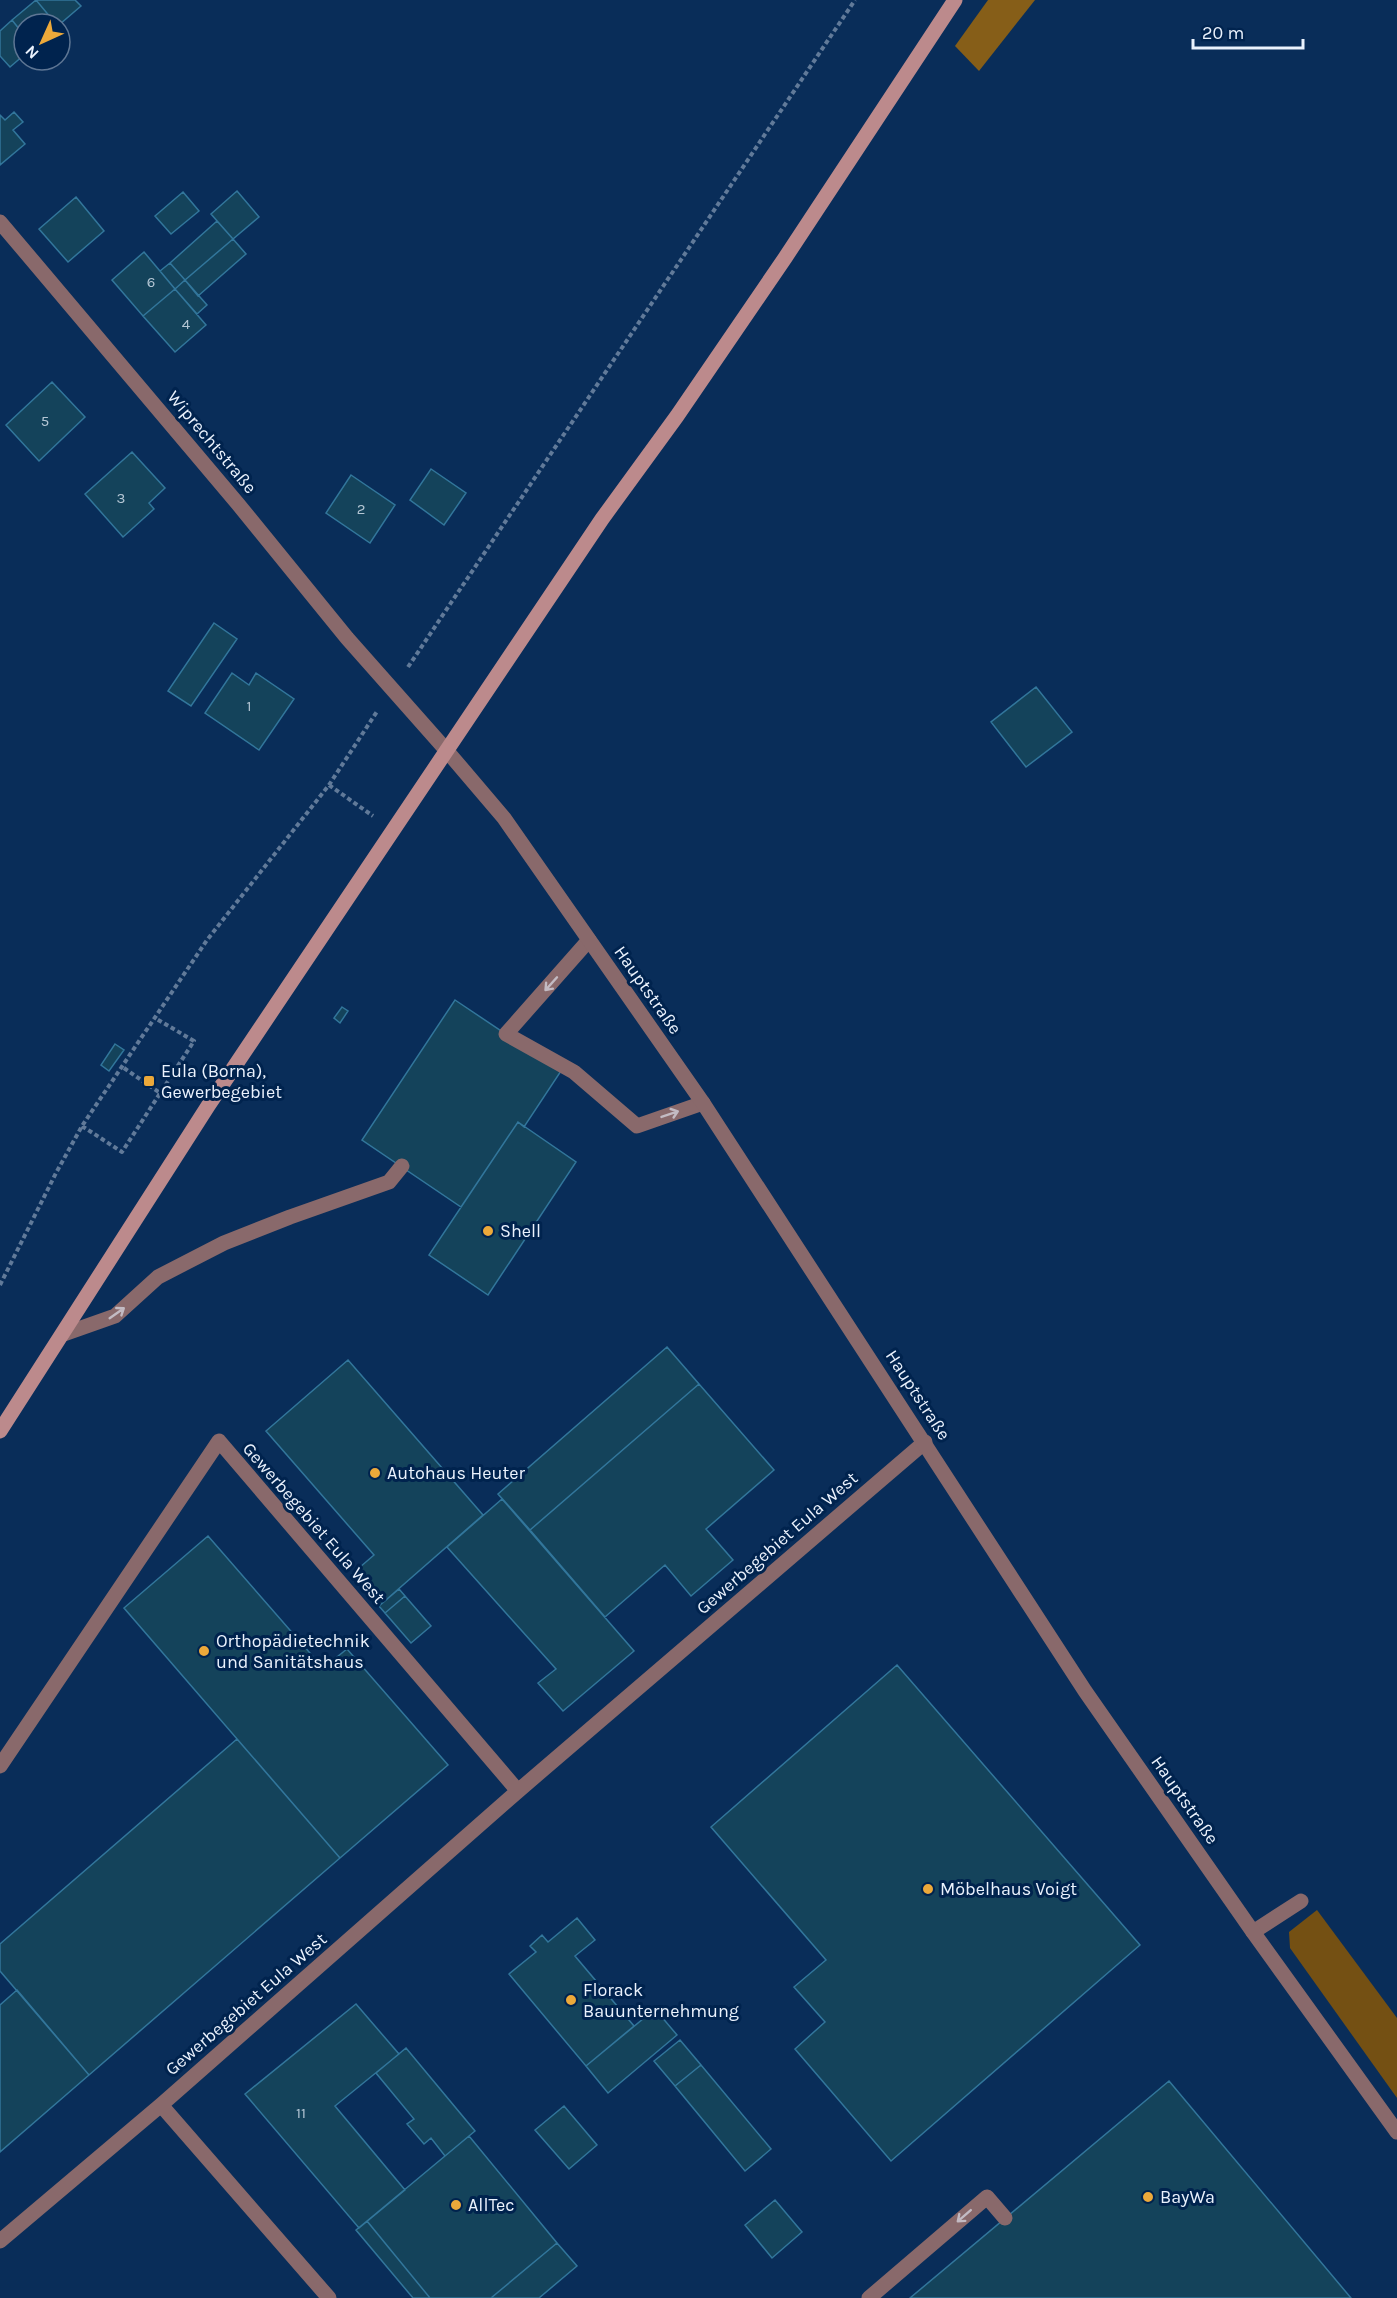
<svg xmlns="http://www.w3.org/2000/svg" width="1397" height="2298" font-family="Karla,sans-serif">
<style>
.green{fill:#745013}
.forest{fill:#865e18}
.building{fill:#14435b;stroke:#32769b;stroke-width:1.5}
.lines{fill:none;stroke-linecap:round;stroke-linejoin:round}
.path{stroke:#617a99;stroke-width:4;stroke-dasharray:4.5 3;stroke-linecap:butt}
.service{stroke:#89696b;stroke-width:15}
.minor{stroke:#89696b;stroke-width:15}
.tertiary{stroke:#89696b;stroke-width:15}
.secondary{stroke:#bc8a8c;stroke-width:15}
.oneway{stroke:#c3bbc3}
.poi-dot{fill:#eca93a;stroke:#00234e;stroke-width:2}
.labels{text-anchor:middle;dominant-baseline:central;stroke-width:6;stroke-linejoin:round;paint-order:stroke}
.number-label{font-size:15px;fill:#b4c6d4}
.street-label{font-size:18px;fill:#eaf2fd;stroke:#00234e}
.poi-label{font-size:18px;fill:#eaf2fd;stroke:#00234e;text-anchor:start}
</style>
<rect width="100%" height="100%" fill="#092d59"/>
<path class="green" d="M1317 1910 1397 2018V2098L1290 1948 1289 1932Z"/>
<path class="forest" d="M988 0H1035L979 71 955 46Z"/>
<path class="building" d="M36 0H75L81 6 60 24H56Z
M36 0 56 24H24V35L12 20Z
M12 20 24 35V55L10 67 0 56V31Z
M14 112 23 122 13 130 25 144 0 165V115L5 120Z
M237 191 259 217 233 239 211 214Z
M183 192 199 211 171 234 155 216Z
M76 197 104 231 68 262 39 229Z
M217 221 233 239 185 280 170 263Z
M233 239 246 254 198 296 185 280Z
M144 252 175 289 143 316 112 280Z
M170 263 185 280 175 289 160 271Z
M185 280 207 305 197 314 175 289Z
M175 289 206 325 175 352 143 316Z
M52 382 85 417 39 461 6 425Z
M132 452 165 488 149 503 154 509 123 537 85 494Z
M431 469 466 493 444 525 410 500Z
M351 475 395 505 370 543 326 513Z
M214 623 237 639 191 706 168 691Z
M232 673 249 685 256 673 294 699 259 750 205 713Z
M1036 687 1072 732 1026 767 991 722Z
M455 1000 561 1071 524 1127 518 1122 461 1207 362 1140Z
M342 1007 348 1011 340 1023 334 1018Z
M115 1044 124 1050 109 1071 101 1065Z
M518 1122 576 1162 488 1295 429 1255Z
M667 1347 699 1384 530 1530 498 1494Z
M348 1360 483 1515 379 1606 352 1574 374 1555 266 1431Z
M699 1384 774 1470 706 1529 733 1560 691 1596 665 1565 605 1617 530 1530Z
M502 1499 634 1651 563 1711 538 1683 556 1669 447 1547Z
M208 1536 323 1668 347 1649 448 1765 340 1858 124 1608Z
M399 1589 405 1596 385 1613 379 1606Z
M405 1596 431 1626 411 1643 385 1613Z
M897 1665 1140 1945 891 2161 795 2049 825 2022 794 1987 826 1960 711 1827Z
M237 1739 340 1858 89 2075 0 1971V1944Z
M577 1918 595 1940 575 1956 634 2026 586 2066 509 1974 536 1952 530 1946 542 1935 548 1942Z
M17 1990 89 2075 0 2152V2005Z
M356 2004 399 2054 335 2106 405 2190 359 2228 245 2094Z
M655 2009 677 2035 608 2093 586 2066Z
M680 2040 701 2065 675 2086 654 2061Z
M406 2048 475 2131 445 2156 431 2138 424 2144 407 2124 414 2119 376 2073Z
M701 2065 771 2149 745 2171 675 2086Z
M1169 2081 1351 2298H910Z
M564 2106 597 2145 569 2169 535 2130Z
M469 2136 557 2243 491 2298H430L367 2221Z
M775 2200 802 2232 772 2258 745 2225Z
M367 2221 430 2298H413L356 2230Z
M557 2243 577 2266 539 2298H491Z"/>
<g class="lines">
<path class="path" d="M408 667 855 0
M329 785 373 816
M124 1068 160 1093
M82 1126 122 1152 194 1041 155 1018
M0 1285 56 1173 82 1126 207 940 329 785 378 710"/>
<path class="service" d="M589 940 506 1034 574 1072 637 1126 703 1103
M64 1334 115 1316 158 1277 224 1243 290 1217 389 1182 402 1166
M0 1766 219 1441 518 1791
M1253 1932 1301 1901
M161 2105 329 2298
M0 2241 161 2105 518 1791 925 1442
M869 2298 987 2197 1005 2218"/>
<path class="minor" d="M0 222 238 504 347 638 447 751"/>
<path class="tertiary" d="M447 751 504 818 703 1103 1085 1691 1253 1932 1397 2132"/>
<path class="secondary" d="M0 1431 208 1106 602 519 677 416 785 258 955 0"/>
</g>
<defs><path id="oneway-shaft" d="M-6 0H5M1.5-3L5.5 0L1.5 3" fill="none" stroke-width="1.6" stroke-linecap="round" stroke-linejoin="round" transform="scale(1.5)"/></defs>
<g class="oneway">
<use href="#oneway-shaft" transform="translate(551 984) rotate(132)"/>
<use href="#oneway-shaft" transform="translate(670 1114) rotate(-19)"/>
<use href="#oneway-shaft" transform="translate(117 1313) rotate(-35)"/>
<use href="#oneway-shaft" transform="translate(964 2216) rotate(139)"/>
</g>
<g class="poi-dot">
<rect x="143" y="1075" width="12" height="12" rx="3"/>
<circle cx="488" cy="1231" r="6"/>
<circle cx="375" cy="1473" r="6"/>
<circle cx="204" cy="1651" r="6"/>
<circle cx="928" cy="1889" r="6"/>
<circle cx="571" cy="2000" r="6"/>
<circle cx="1148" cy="2197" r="6"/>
<circle cx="456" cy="2205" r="6"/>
</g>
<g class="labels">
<g class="number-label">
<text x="151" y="282">6</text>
<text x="186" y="324">4</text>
<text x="45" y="421">5</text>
<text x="121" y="498">3</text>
<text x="361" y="509">2</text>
<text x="249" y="706">1</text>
<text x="301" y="2113">11</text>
</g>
<g class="street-label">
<text transform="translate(212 442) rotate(50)">Wiprechtstraße</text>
<text transform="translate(648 990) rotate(55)">Hauptstraße</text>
<text transform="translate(918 1395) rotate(57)">Hauptstraße</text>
<text transform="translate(314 1523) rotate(49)">Gewerbegebiet Eula West</text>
<text transform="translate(777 1543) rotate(-41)">Gewerbegebiet Eula West</text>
<text transform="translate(1185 1800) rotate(55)">Hauptstraße</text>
<text transform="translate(246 2004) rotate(-41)">Gewerbegebiet Eula West</text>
</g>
<g class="poi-label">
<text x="161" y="1071">Eula (Borna),<tspan x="161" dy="21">Gewerbegebiet</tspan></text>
<text x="500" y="1231">Shell</text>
<text x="387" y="1473">Autohaus Heuter</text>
<text x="216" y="1641">Orthopädietechnik<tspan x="216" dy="21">und Sanitätshaus</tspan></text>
<text x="940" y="1889">Möbelhaus Voigt</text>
<text x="583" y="1990">Florack<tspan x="583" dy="21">Bauunternehmung</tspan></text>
<text x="1160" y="2197">BayWa</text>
<text x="468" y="2205">AllTec</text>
</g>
</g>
<g transform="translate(42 42) rotate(225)"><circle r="28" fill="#00234e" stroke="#5e7694" stroke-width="1.5"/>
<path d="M0-4.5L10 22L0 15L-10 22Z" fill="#eca93a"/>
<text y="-9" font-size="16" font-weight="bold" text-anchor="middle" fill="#eaf2fd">N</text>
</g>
<path d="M1193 39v9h110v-9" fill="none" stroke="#eaf2fd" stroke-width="3"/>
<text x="1202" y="39" font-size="18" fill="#eaf2fd" stroke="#00234e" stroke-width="4.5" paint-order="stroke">20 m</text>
</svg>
